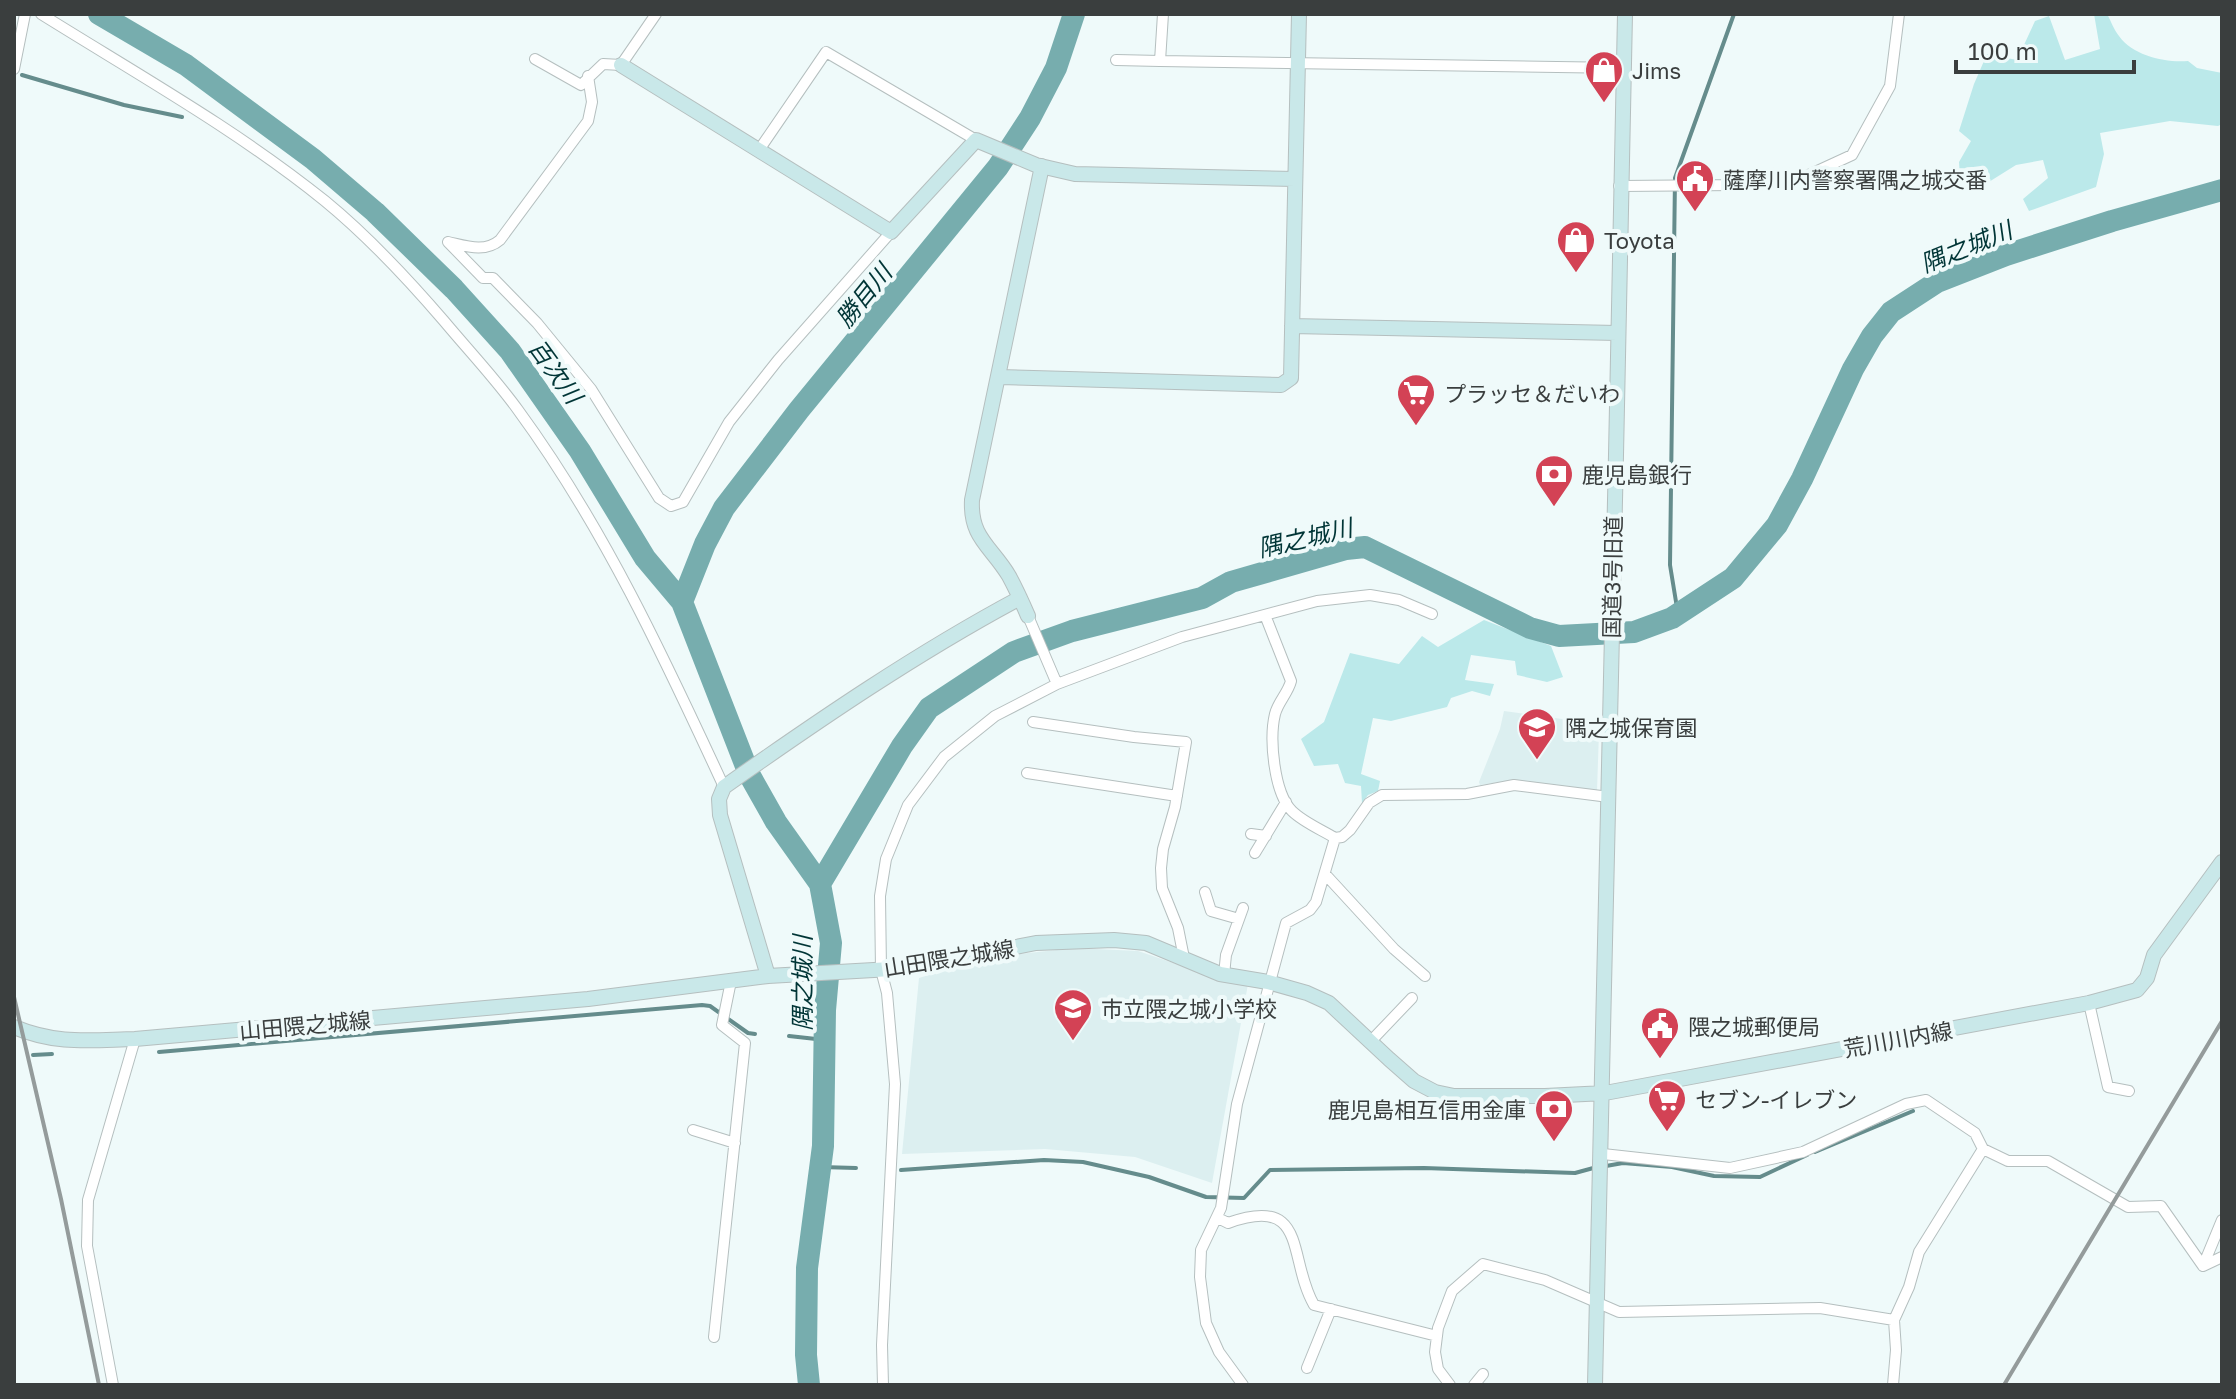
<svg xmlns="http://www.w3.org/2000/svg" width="2236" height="1399" font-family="'Golos Text','Noto Sans JP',sans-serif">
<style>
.built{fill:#dceff0}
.green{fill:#bbe9ea}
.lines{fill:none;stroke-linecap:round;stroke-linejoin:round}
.stream{stroke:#658c8c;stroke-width:4}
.river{stroke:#77adae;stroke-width:22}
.street-casing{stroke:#b5bfbf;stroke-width:12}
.secondary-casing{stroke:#b5bfbf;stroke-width:16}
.street{stroke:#fff;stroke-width:10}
.secondary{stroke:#c9e8e9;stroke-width:14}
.rail{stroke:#949b9b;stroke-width:4}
.labels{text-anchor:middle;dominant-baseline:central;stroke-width:8;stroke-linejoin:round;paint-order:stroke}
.poi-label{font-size:22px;fill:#3a3e3e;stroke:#effafa;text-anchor:start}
.street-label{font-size:22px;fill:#3a3e3e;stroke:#effafa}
.water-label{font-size:24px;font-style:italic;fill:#003536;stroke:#effafa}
</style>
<rect width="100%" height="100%" fill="#effafa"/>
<path class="built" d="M1504 711 1562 719 1599 732 1597 791 1513 780 1480 785 1479 782 1500 729Z
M1076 948 1138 951 1221 979 1248 984 1212 1183 1135 1157 1045 1149 902 1154 919 978 988 957Z"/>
<path class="green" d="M2094 14H2107C2111 21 2114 30 2119 36 2133 56 2166 63 2188 61L2197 68 2222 73V124L2218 126 2170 121 2100 133 2104 154 2096 187 2029 211 2023 199 2048 178 2043 160 2016 165 1976 190 1960 178 1959 162 1971 141 1959 131 1974 84 1987 54 2017 60 2035 21 2049 16 2065 60 2100 49Z
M1484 620 1551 646 1563 677 1547 682 1517 675 1515 661 1471 655 1465 680 1494 684 1490 696 1472 691 1451 698 1447 707 1391 721 1373 718 1361 774 1380 781 1378 791 1368 795 1362 803 1361 786 1345 783 1338 764 1314 766 1301 739 1324 722 1350 653 1399 664 1422 636 1438 647Z"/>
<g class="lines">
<path class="stream" d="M22 75 124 105 182 117
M1678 614 1670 565 1675 178 1734 14
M789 1036 825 1040
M159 1052 702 1005 710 1006 748 1033 755 1034
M33 1055 52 1054
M1815 1152 1913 1111
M1606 1166 1623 1163 1672 1167 1714 1176 1760 1177 1807 1155
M821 1167 856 1168
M901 1170 1044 1160 1083 1162 1149 1177 1206 1197 1244 1198 1270 1170 1424 1168 1575 1173 1597 1167"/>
<path class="river" d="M99 14 186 65 313 159 375 212 454 289 510 351 580 451 645 558 682 602 749 774 776 822 820 884
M682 602 705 544 724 508 799 410 998 167 1030 118 1056 68 1074 14
M809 1385 806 1355 807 1268 823 1146 825 1010 831 943 820 884 902 746 929 708 1014 652 1072 631 1202 598 1231 582 1346 549 1365 547 1530 628 1559 636 1634 632 1672 618 1733 578 1777 525 1802 479 1853 369 1872 336 1891 312 1937 282 2006 255 2112 221 2222 190"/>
<g class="street-casing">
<path id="street" d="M41 14C137 74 237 130 325 201 369 237 407 278 444 321 469 351 495 378 518 410 603 526 664 657 724 787
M1163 14 1160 61 1623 68
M535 59 581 85 603 64 621 65 656 14
M1116 60 1160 61
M14 69 25 14
M588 76 592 102 588 121 500 240C485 253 466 246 448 242L483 278H493L537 323 591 389 659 498 671 506 683 502 729 422 778 360 891 232
M759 150 826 52 976 140
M1619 186 1737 185 1790 181 1802 178 1852 155 1890 86 1899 14
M1265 615 1291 681C1288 693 1278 702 1275 714 1269 739 1274 793 1292 811 1303 822 1322 830 1335 838
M1057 684 1182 637 1317 601 1370 595 1399 600 1432 614
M1033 722 1134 737 1186 742 1175 807 1163 849 1161 868 1162 888 1178 928 1184 958
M1027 773 1177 796
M1251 834 1266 836
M1255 853 1286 802
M1325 874 1394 949 1425 976
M1205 892 1211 911 1239 919
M1224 975 1226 955 1243 908
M2089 1003 2108 1087 2129 1091
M1370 1042 1412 998
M693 1130 735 1143
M1603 1154 1730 1168 1803 1152 1906 1104 1926 1100 1975 1133 1983 1149 2008 1161H2048L2128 1207 2161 1206 2203 1266
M1218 1218 1228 1223C1309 1194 1287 1258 1314 1305L1437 1336
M2203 1266 2222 1220
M2203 1266 2222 1257
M714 1337 745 1043 722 1025 731 981
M1307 1368 1331 1309
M113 1385 87 1246 88 1200 135 1039
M883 1385 882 1345 895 1084 887 993 881 970 880 896 886 859 908 805 944 757 995 716 1057 684 1028 616
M1243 1385 1219 1352 1206 1323 1200 1277 1201 1250 1221 1208 1237 1104 1286 923 1310 910 1316 902 1335 838 1342 837 1350 830 1369 803 1382 795 1467 794 1514 785 1609 797
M1450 1385 1438 1369 1435 1352 1438 1328 1452 1291 1483 1264 1545 1280 1619 1312 1820 1308 1894 1320
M1474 1385 1483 1374
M1893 1385 1896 1350 1894 1320 1909 1287 1919 1252 1983 1149"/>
</g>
<g class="secondary-casing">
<path id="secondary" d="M621 65 891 232 976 140 1036 165 1075 174 1295 179
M1292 326 1617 333
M1000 377 1281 385 1291 378 1299 14
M1028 616C1022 602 1016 589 1009 576 991 546 970 538 972 500L1042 166
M768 976 720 815 719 799 724 787C819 720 917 653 1020 598
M14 1027C57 1045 90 1040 135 1039L588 999 768 976 909 968 1036 943 1114 940 1146 943 1220 974 1268 982 1307 993 1329 1003 1389 1059 1414 1081 1435 1092 1454 1096H1545L1605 1093 2089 1003 2137 990 2147 978 2154 955 2222 862
M1595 1385C1608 928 1615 471 1625 14"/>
</g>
<use href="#street" class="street"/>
<use href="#secondary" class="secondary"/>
<path class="rail" d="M14 997 61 1199 99 1385
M2004 1385 2222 1021"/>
</g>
<defs>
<g id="shop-pin" transform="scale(2)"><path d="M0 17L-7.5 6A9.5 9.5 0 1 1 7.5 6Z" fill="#d34255" stroke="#effafa"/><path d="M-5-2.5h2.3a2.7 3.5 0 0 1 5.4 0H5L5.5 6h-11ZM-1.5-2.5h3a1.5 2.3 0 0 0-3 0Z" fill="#fff"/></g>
<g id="civic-pin" transform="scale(2)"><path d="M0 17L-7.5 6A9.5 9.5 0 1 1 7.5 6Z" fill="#d34255" stroke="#effafa"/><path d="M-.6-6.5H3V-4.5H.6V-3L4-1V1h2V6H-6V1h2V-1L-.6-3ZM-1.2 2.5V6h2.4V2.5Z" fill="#fff"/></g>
<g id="supermarket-pin" transform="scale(2)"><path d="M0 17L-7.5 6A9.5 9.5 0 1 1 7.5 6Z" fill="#d34255" stroke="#effafa"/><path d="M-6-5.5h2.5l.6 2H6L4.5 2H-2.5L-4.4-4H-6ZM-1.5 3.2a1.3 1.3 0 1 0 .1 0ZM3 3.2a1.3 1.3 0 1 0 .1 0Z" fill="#fff"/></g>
<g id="bank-pin" transform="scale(2)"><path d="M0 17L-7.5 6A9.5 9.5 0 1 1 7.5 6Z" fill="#d34255" stroke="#effafa"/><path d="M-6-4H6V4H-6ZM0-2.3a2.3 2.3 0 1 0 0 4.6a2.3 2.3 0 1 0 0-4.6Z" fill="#fff"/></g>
<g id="school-pin" transform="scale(2)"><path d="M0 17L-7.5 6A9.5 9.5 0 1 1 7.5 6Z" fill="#d34255" stroke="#effafa"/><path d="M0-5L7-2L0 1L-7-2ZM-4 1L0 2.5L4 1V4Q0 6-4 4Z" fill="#fff"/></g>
</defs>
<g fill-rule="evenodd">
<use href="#shop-pin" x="1604" y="70"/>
<use href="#civic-pin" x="1695" y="179"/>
<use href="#shop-pin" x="1576" y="240"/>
<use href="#supermarket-pin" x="1416" y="393"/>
<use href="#bank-pin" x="1554" y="474"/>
<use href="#school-pin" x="1537" y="727"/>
<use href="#school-pin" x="1073" y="1008"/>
<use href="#civic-pin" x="1660" y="1026"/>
<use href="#supermarket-pin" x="1667" y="1099"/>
<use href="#bank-pin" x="1554" y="1109"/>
</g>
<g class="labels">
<g class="poi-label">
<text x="1632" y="70">Jims</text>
<text x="1723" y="179">薩摩川内警察署隅之城交番</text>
<text x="1604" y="240">Toyota</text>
<text x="1444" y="393">プラッセ＆だいわ</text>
<text x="1582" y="474">鹿児島銀行</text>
<text x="1565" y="727">隅之城保育園</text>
<text x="1101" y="1008">市立隈之城小学校</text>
<text x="1688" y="1026">隈之城郵便局</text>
<text x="1695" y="1099">セブン-イレブン</text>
<text x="1526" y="1109" text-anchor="end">鹿児島相互信用金庫</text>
</g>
<g class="street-label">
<text transform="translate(1612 577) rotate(-89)">国道3号旧道</text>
<text transform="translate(949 958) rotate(-9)">山田隈之城線</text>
<text transform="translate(305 1025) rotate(-5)">山田隈之城線</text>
<text transform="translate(1898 1039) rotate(-10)">荒川川内線</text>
</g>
<g class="water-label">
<text transform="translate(1966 246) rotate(-22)">隅之城川</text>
<text transform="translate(863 295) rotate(-51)">勝目川</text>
<text transform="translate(556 371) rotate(54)">百次川</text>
<text transform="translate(1305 537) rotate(-13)">隅之城川</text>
<text transform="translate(801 983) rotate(-90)">隅之城川</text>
</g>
</g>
<rect width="2236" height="1399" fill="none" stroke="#3a3e3e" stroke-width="32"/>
<path d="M1956 60v12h178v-12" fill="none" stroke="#3a3e3e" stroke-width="4"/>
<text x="1968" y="60" font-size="24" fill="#3a3e3e" stroke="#effafa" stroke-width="6" paint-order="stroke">100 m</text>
</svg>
